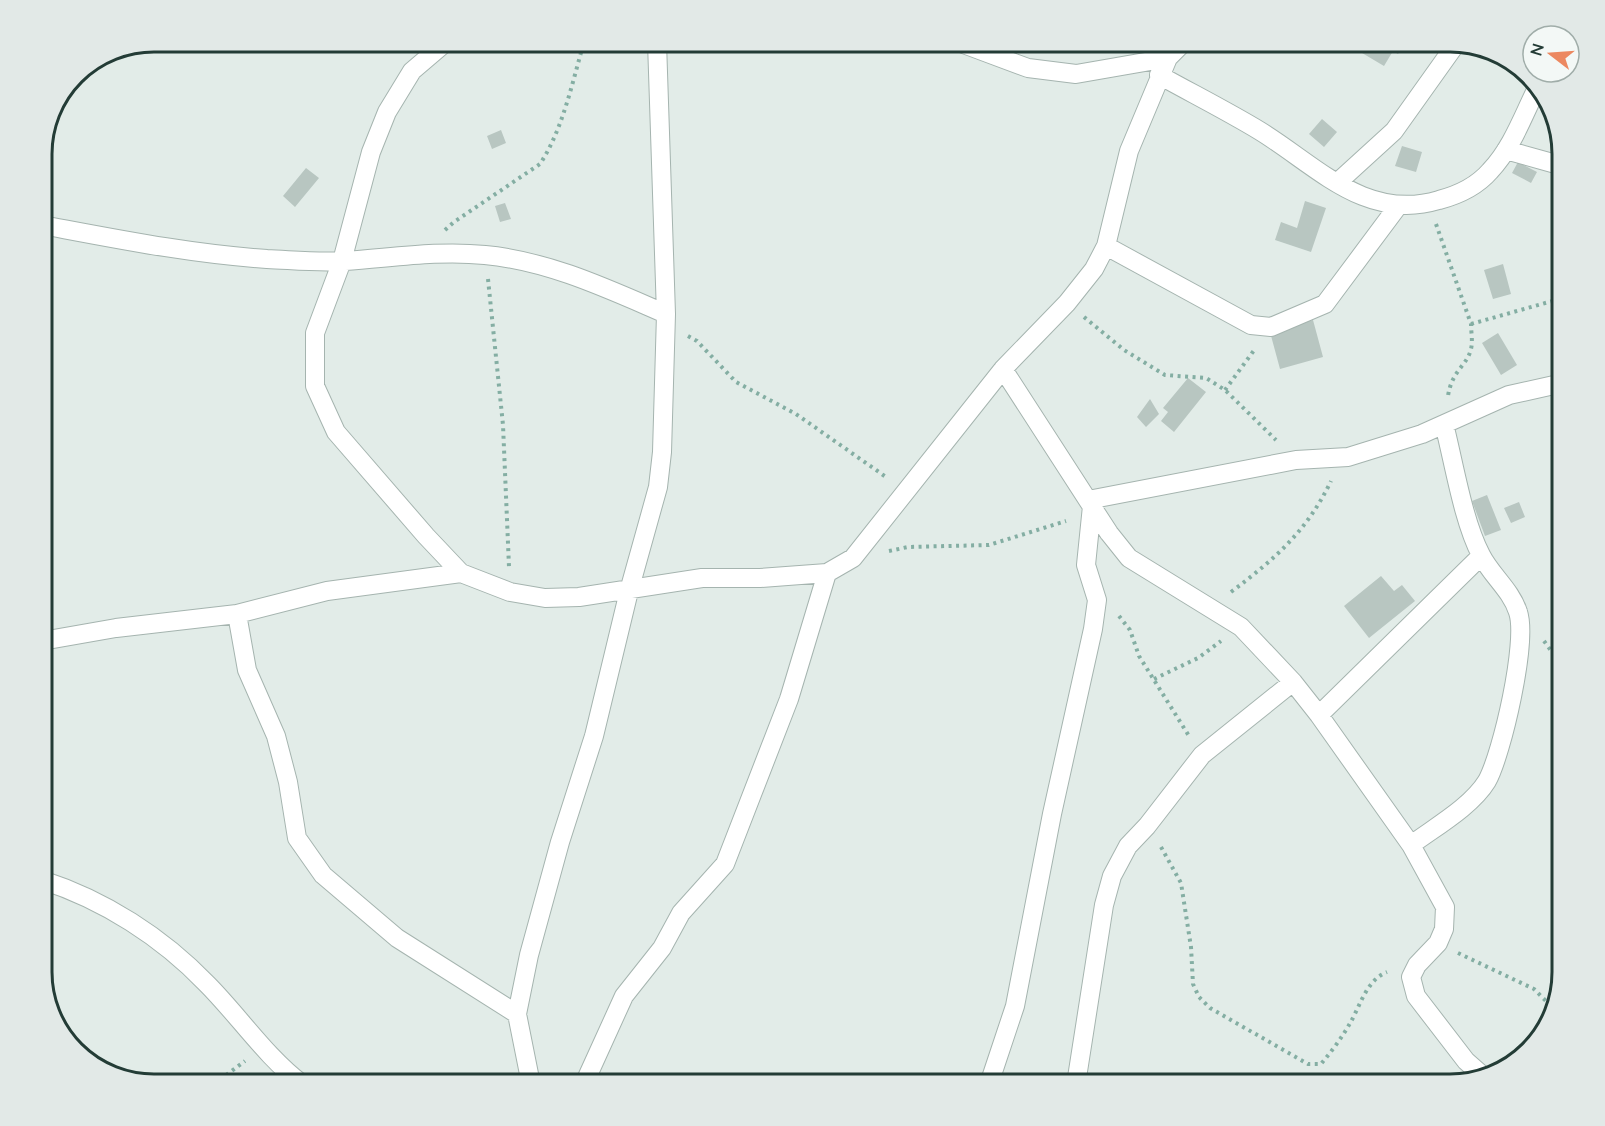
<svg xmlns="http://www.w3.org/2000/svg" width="1605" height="1126" font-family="'Nunito Sans',sans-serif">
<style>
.building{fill:#b8c6c1}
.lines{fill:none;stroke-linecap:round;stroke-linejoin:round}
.minor-casing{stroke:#a5b4af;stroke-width:20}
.path{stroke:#84aea3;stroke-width:4;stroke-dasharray:3 4.5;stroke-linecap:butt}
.minor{stroke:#fff;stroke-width:18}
.rim{fill:none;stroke:#233c36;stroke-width:3}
</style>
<rect width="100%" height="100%" fill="#e2ece8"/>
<path class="building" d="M1362 42H1405L1398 54 1393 51 1384 66 1357 50Z
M1322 119 1337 132 1324 147 1309 134Z
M501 130 506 143 492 149 487 136Z
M1402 146 1422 152 1416 172 1395 166Z
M1518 162 1537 172 1531 183 1512 173Z
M306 168 319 178 295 207 283 196Z
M1305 201 1326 208 1311 252 1275 240 1281 222 1297 228Z
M505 203 511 219 500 222 495 206Z
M1503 264 1511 294 1493 299 1484 270Z
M1313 320 1323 357 1280 369 1270 332Z
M1498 333 1517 365 1501 375 1482 343Z
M1188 378 1206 392 1174 432 1161 421 1168 412 1163 408Z
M1150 399 1159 414 1146 427 1137 417Z
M1487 495 1501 530 1485 536 1472 501Z
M1519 502 1525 517 1511 523 1504 508Z
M1381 576 1394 591 1402 585 1415 601 1369 638 1344 606Z"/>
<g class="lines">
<g class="minor-casing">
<path id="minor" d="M446 42 412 71 387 112 371 152 342 261 315 333V386L336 432 426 536 461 573 510 592 545 598 579 597 702 578H760L827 573 853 558 1003 369 1067 303 1094 269 1106 246 1129 151 1168 58 1184 42
M958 42 1028 68 1076 74 1168 58
M1159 75C1193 94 1227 111 1260 131 1317 166 1366 222 1439 200 1458 195 1477 186 1490 171 1512 148 1523 116 1537 88
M1506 150 1563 166
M1337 183 1394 131 1456 44
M42 225C117 239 191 254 267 259 292 260 319 263 345 261 391 258 438 250 485 255 549 261 608 289 666 314
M1106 246 1251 325 1271 327 1325 304 1398 206
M1003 369 1109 533 1129 558 1241 627 1293 682 1319 715 1411 845 1445 907 1444 929 1438 943 1417 965 1411 977 1416 996 1466 1061 1483 1076
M1088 500 1296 460 1348 457 1422 434 1509 395 1563 383
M237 614 247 670 276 736 288 782 297 838 323 875 397 938 517 1014
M42 641 116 628 237 614 327 591 461 573
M1319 715 1481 556
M1411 845C1435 827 1471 807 1487 781 1502 754 1528 641 1518 612 1511 590 1491 575 1481 555 1463 521 1454 463 1444 424
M42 880C104 900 162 937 207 984 238 1015 267 1058 302 1084
M531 1084 517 1014 529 955 560 842 594 736 629 591 658 487 662 452 666 314 657 42
M584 1084 624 996 662 948 681 913 725 864 789 699 827 573
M989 1084 1015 1006 1052 814 1093 629 1097 600 1086 565 1092 506
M1076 1084 1104 905 1112 876 1128 846 1147 826 1202 755 1293 682"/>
</g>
<path class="path" d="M1436 224 1471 324C1471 332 1473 341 1471 349 1467 366 1452 370 1448 396
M445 230 454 222 540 164C563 129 572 83 584 42
M488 279 503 425 509 567
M1084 317 1124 350 1165 375 1206 378 1225 390 1276 440
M1471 324 1563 298
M688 336 697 341 736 382 796 414 886 477
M1225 390 1255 349
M889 551 908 547 989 545 1066 521
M1231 592C1275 559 1307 531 1331 481
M1119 616 1130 630 1139 656 1189 736
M1544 641 1563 667
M1154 679 1198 658 1221 641
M1161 847 1181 883 1191 947 1193 984 1199 997 1210 1008 1308 1064H1321C1331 1052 1341 1039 1349 1025 1360 1007 1366 980 1387 972
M1458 953 1534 989 1551 1006
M214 1084 245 1061"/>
<use href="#minor" class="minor"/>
</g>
<path d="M0 0H1605V1126H0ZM154 52H1450A102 102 0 0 1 1552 154V972A102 102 0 0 1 1450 1074H154A102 102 0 0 1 52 972V154A102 102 0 0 1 154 52Z" fill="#e2e9e7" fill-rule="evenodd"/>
<path class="rim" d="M154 52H1450A102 102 0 0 1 1552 154V972A102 102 0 0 1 1450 1074H154A102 102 0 0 1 52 972V154A102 102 0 0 1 154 52Z"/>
<g transform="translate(1551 54) rotate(287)"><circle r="28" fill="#f3f8f6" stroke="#a0ada9" stroke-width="1.5"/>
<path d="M0-4.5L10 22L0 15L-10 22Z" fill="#ec8860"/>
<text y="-9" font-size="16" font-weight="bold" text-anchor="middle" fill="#233c36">N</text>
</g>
</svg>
